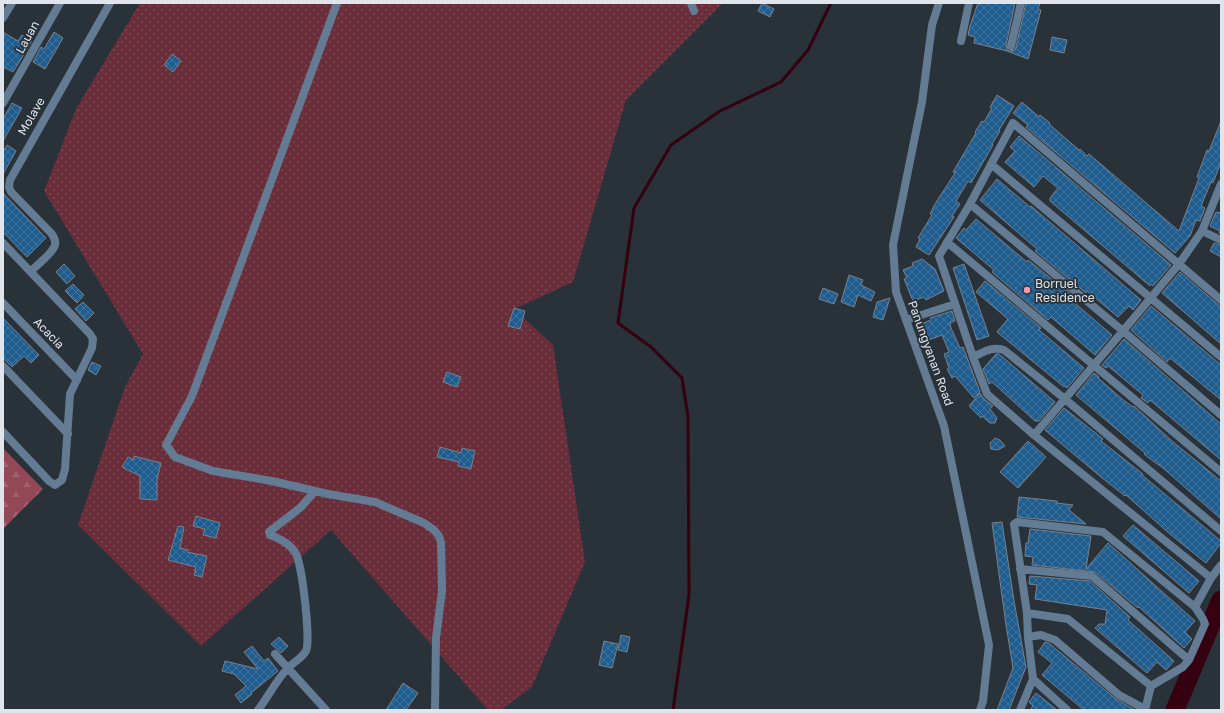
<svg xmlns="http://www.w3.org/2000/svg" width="1224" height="713" font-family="'Golos Text',sans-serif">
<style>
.grass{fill:url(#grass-dots)}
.forest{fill:url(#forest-firs)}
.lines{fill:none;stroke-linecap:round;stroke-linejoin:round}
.stream{stroke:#350111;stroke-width:3}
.river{stroke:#350111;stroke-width:19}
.building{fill:url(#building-cross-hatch);stroke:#78818b}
.minor{stroke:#647c93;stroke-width:8}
.tertiary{stroke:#647c93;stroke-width:8}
.poi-dot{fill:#f39aaa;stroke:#293139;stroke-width:1.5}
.labels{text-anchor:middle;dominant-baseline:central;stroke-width:3.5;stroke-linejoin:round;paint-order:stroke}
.street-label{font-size:12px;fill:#dfe5ea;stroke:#293139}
.poi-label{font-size:12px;fill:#dfe5ea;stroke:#293139;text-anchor:start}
</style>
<defs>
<pattern id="grass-dots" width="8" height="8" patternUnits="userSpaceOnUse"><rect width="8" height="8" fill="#6a2e3b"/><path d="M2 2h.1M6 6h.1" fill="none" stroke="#7f4c58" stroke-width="1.8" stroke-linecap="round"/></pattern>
<pattern id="forest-firs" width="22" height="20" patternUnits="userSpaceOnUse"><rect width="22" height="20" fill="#934857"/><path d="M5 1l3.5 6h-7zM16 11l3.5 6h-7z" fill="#a2626f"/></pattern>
<pattern id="building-cross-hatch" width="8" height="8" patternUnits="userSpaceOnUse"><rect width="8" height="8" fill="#205d8f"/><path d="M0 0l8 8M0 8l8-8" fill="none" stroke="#40749f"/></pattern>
</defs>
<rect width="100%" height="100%" fill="#293139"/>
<path class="grass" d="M140 3H723L626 100 573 282 514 309 553 345 585 562 532 687 501 710H488L331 530 201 646 78 525 125 387 143 354 44 191 77 107Z"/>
<path class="forest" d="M3 448 43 489 3 529Z"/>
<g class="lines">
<path class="stream" d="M673 710 689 595 688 417 682 378 651 347 618 323 634 208 671 145 720 111 781 82 808 50 831 3"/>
<path class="river" d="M1175 710 1221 600"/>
</g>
<path class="building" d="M762 3 774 9 770 17 758 11Z
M978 3H1015L1006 45 1007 50 1010 51 1015 50 1016 47 1026 3H1040L1038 9 1041 10 1028 59 1007 51 974 43 975 37 968 35 970 26Z
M3 32 18 41 22 35 32 41 13 72 3 67Z
M54 32 63 38 45 69 33 62 41 47 44 49Z
M1052 37 1067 40 1064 53 1050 50Z
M172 54 181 61 173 72 164 65Z
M997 95 1014 106 999 130 1000 131 992 144 993 145 971 183 968 181 956 201 960 204 952 216 954 217 929 255 916 247 920 239 918 238 932 215 930 214 935 204 955 173 953 172 976 133 975 132 982 121 984 122 992 108 990 107Z
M1022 102 1039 117 1040 115 1050 123 1049 124 1079 150 1080 149 1087 156 1089 154 1179 231 1199 178 1197 177 1207 150 1209 151 1221 121V162L1213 183 1211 182 1201 206 1205 208 1200 221 1196 220 1190 236 1175 253 1026 127 1028 125 1013 113Z
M12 103 22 108 3 141V119Z
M1019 136 1171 265 1153 286 1151 284 1150 286 1050 201V198L1058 188 1043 176 1034 187 1005 162 1015 151 1010 147Z
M7 145 16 151 3 174V152Z
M997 179 1030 207 1031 206 1141 300 1133 310 1129 306 1118 317 1087 291 1086 293 1035 251 1037 249 980 200Z
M3 193 46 238 27 257 3 232Z
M1216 212 1221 213V234L1219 233 1220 231 1210 226Z
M976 219 1027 262 1028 260 1079 301 1076 304 1112 335 1095 355 1051 317 1048 320 992 272 994 270 956 238 964 228 966 230Z
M1214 243 1221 245V257L1210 251Z
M922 259 935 269 944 291 926 300 924 297 913 301 904 279 907 278 903 270 913 266 912 263Z
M64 264 75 276 67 284 56 272Z
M964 264 989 336 977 340 953 268Z
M1180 272 1221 307V344L1162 293Z
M849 275 863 280 861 285 875 292 871 301 858 295 854 307 841 302Z
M985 281 1041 328 1039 330 1084 368 1067 388 1065 386 1064 387 997 332 1008 319 976 292Z
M73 284 84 295 77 303 65 291Z
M823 288 838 294 834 304 819 299Z
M890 298 883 320 873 317 877 302Z
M83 302 94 313 86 321 75 309Z
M1151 306 1221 365V400L1170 358 1167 362 1131 330Z
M514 308 525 311 520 329 508 326Z
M952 311 955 321 950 323 951 328 960 348 963 347 980 392 974 398 955 376 952 378 947 369 949 368 944 354 949 352 942 335 926 341 919 325 931 320 930 318Z
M3 318 39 355 31 363 24 356 12 367 3 358Z
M1124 339 1221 424V460L1150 400 1148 403 1141 398 1143 395 1113 370 1108 366 1106 368 1102 365Z
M996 354H999L1055 402 1039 421H1035L992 382 989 384 983 369Z
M92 362 101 366 96 375 88 370Z
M447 372 461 377 457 387 443 382Z
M1094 373 1099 377 1098 378 1122 399 1133 407 1134 406 1172 441 1221 481V519L1163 468 1149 458 1144 454 1145 453 1076 395Z
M980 393 983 398 993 406 990 409 997 418 995 423H990L982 416 981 418 969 406Z
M1064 408 1103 439 1101 441 1143 474 1142 475 1221 541V543L1206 563 1171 535 1126 495 1125 496 1101 477 1045 430Z
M995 438 1000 440 1005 446 998 450 991 449 990 443Z
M1028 441 1046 457 1018 488 1000 472Z
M440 447 461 453 462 448 475 451 471 469 458 466 459 462 437 457Z
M134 456 161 463 157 479V500L140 499V476L122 467 128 457 134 460Z
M1019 497 1057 501V503L1073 505 1069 510 1086 524 1017 517Z
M196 516 220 523 216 538 203 535 205 529 193 526Z
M1002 522 1014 601 1026 667 1009 710H997L1013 668 1006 625 992 523Z
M1133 525 1199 581 1189 593 1123 536Z
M178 526 184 527 180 548 188 550 187 552 207 556 202 577 194 575 196 567 168 560Z
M1030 529 1091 536 1086 569 1108 543 1195 621 1185 632 1192 639 1184 648 1139 607 1138 608 1095 572 1032 565 1033 557 1025 556 1026 543H1028Z
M1030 576 1090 581 1130 617 1128 620 1174 661 1166 670 1157 662 1147 673 1095 628 1099 624H1105L1107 610 1035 599 1037 585 1029 584Z
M621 635 630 637 627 652 618 650Z
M279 637 288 646 281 653 271 644Z
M604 641 618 644 612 668 599 665Z
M1045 642 1050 644 1116 699 1135 710H1084L1042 675 1052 663 1038 652Z
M252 646 264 661 268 658 278 671 251 693 252 694 241 703 235 695 246 686 234 674 222 671 225 661 258 669 244 652Z
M403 683 418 693 406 710H386Z
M1036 693 1051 705 1057 710H1030L1033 706 1029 702Z"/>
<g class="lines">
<path class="minor" d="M337 3 192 396 166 445 175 457 213 471 272 481 328 494 375 502 424 523 434 530 439 536 441 543 442 591 436 638 435 710
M691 3 694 11
M3 18 12 3
M961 41 969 3
M1011 46 1021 3
M3 103 60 3
M991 164 1221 357
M970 204 1123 331 1221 415
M1202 231 1221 240
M947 242 1221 472
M3 243 90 334 93 339 92 348 70 394 65 469 62 480 55 485 49 481 3 432
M31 271C37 265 53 253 55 245 56 240 54 237 51 233L11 192 9 187 10 180 110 3
M3 303 77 380
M906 320 955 304
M973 357C984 352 992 346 1004 350L1065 399 1221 531
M3 366 68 434
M1034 435 1123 331 1179 264 1202 231 1221 184
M1020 569 1092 576 1189 660
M1211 578 1034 435 987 394 973 357 939 256 970 204 1013 123 1221 300
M1195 607 1211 578 1221 565
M1027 613 1068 619 1151 686
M1028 637 1041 635 1055 640 1119 695 1145 709
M275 654 326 710
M1033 679 1067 710
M258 710C268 697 277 679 288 668 294 662 302 658 306 651 311 641 302 561 295 552 289 543 280 539 270 535L269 532 301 507 315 491
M1020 710 1033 679 1028 637 1027 613 1014 524 1017 522 1103 532 1195 607 1203 619 1205 624 1189 660 1183 667 1151 686 1145 710"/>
<path class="tertiary" d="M939 3 932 25 922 102 893 245 896 292 944 426 989 645 983 701 980 710"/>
</g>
<circle class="poi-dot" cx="1027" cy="290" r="4"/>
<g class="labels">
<g class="street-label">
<text transform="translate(27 37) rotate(-61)">Lauan</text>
<text transform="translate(31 116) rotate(-60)">Molave</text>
<text transform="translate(49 333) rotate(46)">Acacia</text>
<text transform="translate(931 353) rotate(70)">Panungyanan Road</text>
</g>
<g class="poi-label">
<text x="1035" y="283">Borruel<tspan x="1035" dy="14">Residence</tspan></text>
</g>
</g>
<rect width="1224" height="713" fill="none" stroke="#dfe5ea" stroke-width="8"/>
</svg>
